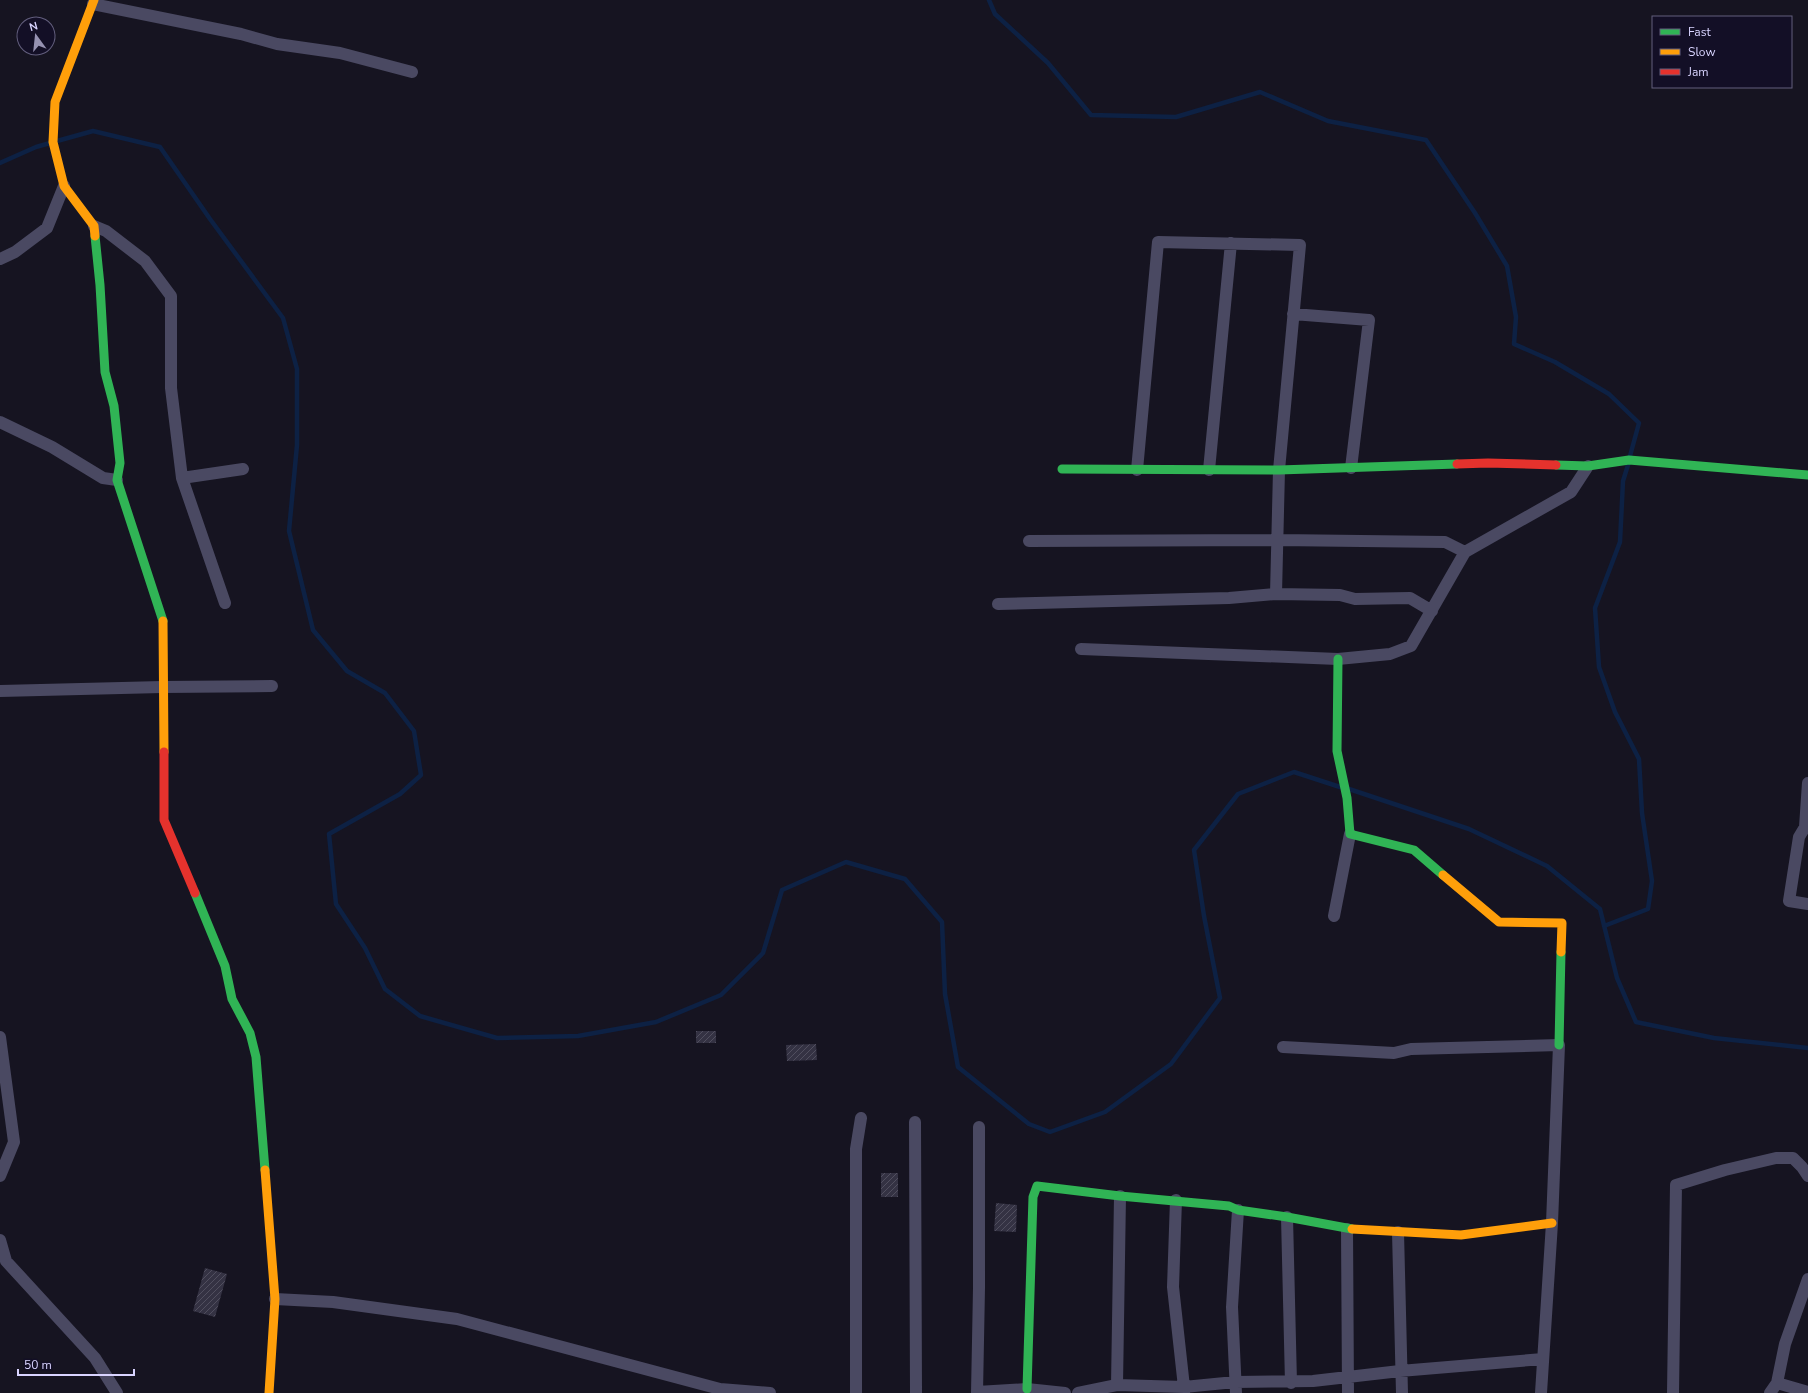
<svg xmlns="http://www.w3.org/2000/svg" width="1808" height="1393" font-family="'Nunito Sans',sans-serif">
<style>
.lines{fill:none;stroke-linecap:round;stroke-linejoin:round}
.stream{stroke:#0d2144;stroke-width:4.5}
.building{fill:url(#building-hatch)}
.street{stroke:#4a4962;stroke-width:12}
.fast{stroke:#30b455;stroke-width:9}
.slow{stroke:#ff9f0a;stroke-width:9}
.jam{stroke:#e5322d;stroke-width:9}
</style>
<defs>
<pattern id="building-hatch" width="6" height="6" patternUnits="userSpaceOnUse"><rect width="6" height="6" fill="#343243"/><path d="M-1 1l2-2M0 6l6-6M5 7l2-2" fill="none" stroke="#514f5f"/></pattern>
</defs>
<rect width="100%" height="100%" fill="#161421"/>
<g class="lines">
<path class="stream" d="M989 0 995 14 1048 63 1091 115 1176 117 1260 92 1328 121 1426 140 1475 213 1507 266 1516 317 1514 344 1555 362 1609 394 1639 423 1630 456
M57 141 93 131 160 147 210 219 283 318 297 369V445L289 531 313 630 347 671 385 693 414 731 421 775 400 794 329 834 336 904 365 948 385 989 420 1016 497 1038 578 1036 656 1022 721 995 763 953 782 890 846 862 905 879 942 922 945 994 958 1067 1029 1124 1050 1132 1105 1112 1171 1064 1220 998 1204 916 1194 850 1238 794 1294 772 1340 787
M0 163 36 147 50 143
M1349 789 1469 829 1547 866 1600 909 1617 978 1636 1022 1714 1038 1808 1048
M1604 926 1648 909 1652 881 1642 813 1639 759 1615 712 1599 667 1595 608 1620 542 1623 481 1628 465"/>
</g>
<path class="building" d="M696 1031H716V1043H696Z
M816 1044 817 1060 787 1061 786 1045Z
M881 1173H898V1197H881Z
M996 1203 1017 1205 1016 1232 994 1231Z
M205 1268 227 1274 215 1317 193 1311Z"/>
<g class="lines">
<path class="street" d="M93 4 241 34 277 44 340 53 412 72
M94 226 106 231 145 261 171 296V388L182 478 225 603
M0 259 15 252 47 228 64 186
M1293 314 1369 320 1351 468
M0 422 52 447 103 478 117 480
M1137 470 1158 242 1300 245 1279 470 1276 594
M1209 470 1231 243
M182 478 243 469
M1029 541 1278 540 1445 542 1465 552
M998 604 1229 598 1276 594 1340 595 1355 599 1410 598 1432 611
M1081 649 1338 659 1390 654 1411 646 1465 552 1571 492 1588 466
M0 691 162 687 272 686
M1808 783 1805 827 1799 837 1789 901 1808 904
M1334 916 1350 834
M0 1037 14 1142 0 1176
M1283 1047 1394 1053 1411 1049 1559 1045 1552 1223 1541 1393
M915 1122 916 1393
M1287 1217 1291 1383
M1347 1229 1348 1393
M1398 1232 1402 1393
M0 1240 6 1261 95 1358 117 1393
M275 1299 333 1302 457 1319 720 1389 770 1393
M1777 1383 1785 1344 1808 1279
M1117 1385 1120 1196
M977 1392 1027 1389 1065 1393
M856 1393V1149L861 1118
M977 1393 979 1288V1127
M1078 1393 1117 1385 1184 1387 1173 1287 1176 1200
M1184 1393V1387L1235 1382 1313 1381 1400 1371 1543 1359
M1236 1393 1232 1307 1238 1210
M1673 1393 1676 1185 1725 1170 1776 1158H1793L1802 1167 1808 1176
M1770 1393 1777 1383 1808 1392"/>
<path class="fast" d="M95 236 100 285 105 372 114 406 120 463 117 480 163 621
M1556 465 1588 466 1629 460 1808 475
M1062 469 1279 470 1457 464
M1338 659 1337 751 1347 798 1350 834 1414 850 1443 875
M195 893 225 966 232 999 250 1033 256 1057 265 1170
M1559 1045 1561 952
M1027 1389 1033 1197 1037 1186 1120 1196 1229 1206 1238 1210 1287 1217 1352 1229"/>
<path class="slow" d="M94 0 55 102 53 142 64 186 94 226 95 236
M163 621 164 752
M1443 875 1499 922 1562 923 1561 952
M265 1170 275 1299 269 1393
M1352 1229 1461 1235 1552 1223"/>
<path class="jam" d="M1457 464 1488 463 1556 465
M164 752V820L195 893"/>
</g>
<rect x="1652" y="16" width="140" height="72" fill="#130f26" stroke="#625e7d"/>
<rect x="1660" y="29" width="20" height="6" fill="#30b455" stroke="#625e7d"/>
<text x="1688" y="36" font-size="12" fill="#d9d4ff">Fast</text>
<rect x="1660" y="49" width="20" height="6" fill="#ff9f0a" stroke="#625e7d"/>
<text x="1688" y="56" font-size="12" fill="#d9d4ff">Slow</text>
<rect x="1660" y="69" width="20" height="6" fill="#e5322d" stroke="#625e7d"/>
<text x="1688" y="76" font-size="12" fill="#d9d4ff">Jam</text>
<g transform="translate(36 36) rotate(345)"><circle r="19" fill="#130f26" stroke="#625e7d"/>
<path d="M0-3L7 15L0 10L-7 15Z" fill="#9591b1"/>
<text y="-6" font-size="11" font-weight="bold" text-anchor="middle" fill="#d9d4ff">N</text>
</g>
<path d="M18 1369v6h116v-6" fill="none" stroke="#d9d4ff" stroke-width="2"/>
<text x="24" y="1369" font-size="12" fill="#d9d4ff" stroke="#130f26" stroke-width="3" paint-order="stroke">50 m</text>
</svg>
